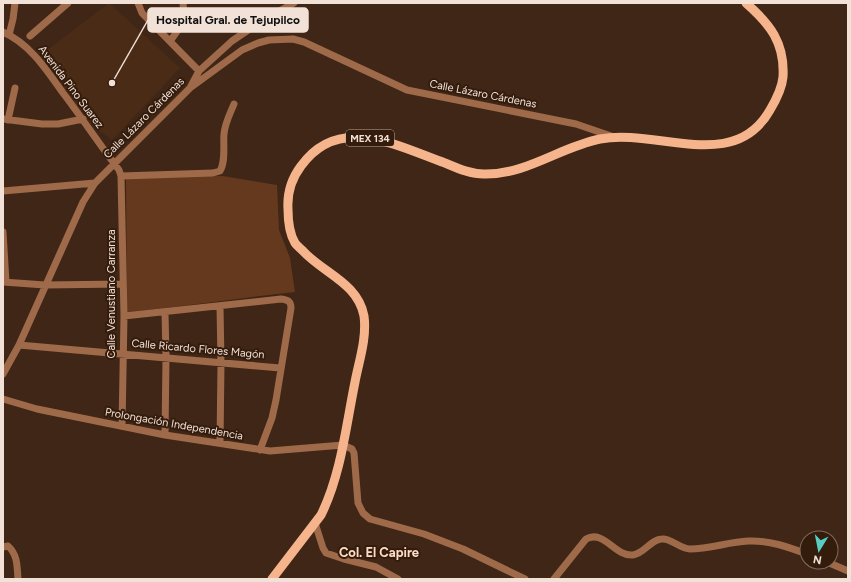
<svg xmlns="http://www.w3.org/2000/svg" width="851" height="582" font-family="Figtree,sans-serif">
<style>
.built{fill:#4a2b16}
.green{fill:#65391d}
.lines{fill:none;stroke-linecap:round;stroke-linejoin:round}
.minor{stroke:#9f6a49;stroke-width:7}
.major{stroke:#f6b48c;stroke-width:9}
.labels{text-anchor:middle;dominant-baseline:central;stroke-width:4;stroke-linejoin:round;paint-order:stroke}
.shield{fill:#341c0c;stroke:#b9a69a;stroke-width:1}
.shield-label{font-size:10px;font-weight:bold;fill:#f2e1d7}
.street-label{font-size:11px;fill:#f2e1d7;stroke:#341c0c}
.quarter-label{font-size:13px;font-weight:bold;fill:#fcdac6;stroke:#341c0c}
.leader{fill:none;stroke:#f2e1d7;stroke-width:1.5}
.callout-dot{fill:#f2e1d7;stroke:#341c0c;stroke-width:1.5}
.callout{fill:#f2e1d7;stroke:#f2e1d7;stroke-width:1.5}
.callout-label{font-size:12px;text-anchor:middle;font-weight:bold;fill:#111}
</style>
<rect width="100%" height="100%" fill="#3f2616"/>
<path class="built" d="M109 3 180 68 112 140 93 126 68 98 39 56Z"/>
<path class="green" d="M223 176 277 185 279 230 290 258 295 292C239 298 183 307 127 312L126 177Z"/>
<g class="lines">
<path class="minor" d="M138 3 142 13 199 71
M3 32C30 44 46 69 63 93 82 118 100 145 119 170L121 176 124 316 122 426
M9 35 13 19 15 3
M30 36 68 3
M170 41C181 27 185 21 183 3
M191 86 199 71 232 41 263 20 294 3
M3 119 42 124H58L83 119
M8 120 15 88
M121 176 213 173 220 171C226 161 223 145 224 134 225 123 230 114 234 104
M3 191 95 183
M3 232 6 282
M3 282 45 285 123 284
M220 306 221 363 220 443
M124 316 281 299C288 300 291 301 291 308L276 400 272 418 260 450
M19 345 280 368
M3 374 19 345 83 202 95 183 190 88 242 50 258 43 269 40 293 39 304 42 407 90 576 124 614 137
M3 399 37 409 165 435 270 451 343 445 352 449 354 453 358 503 363 513 370 519 424 534 463 549 525 579
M165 435 166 358 165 312
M315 523 323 548 326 553 344 559 376 567 398 579
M3 547 8 546C18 555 17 567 18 579
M827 562 848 571
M554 579 586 539C604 529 615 557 633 555 644 554 651 539 662 539 671 538 680 549 690 549 710 549 728 542 748 541 769 540 788 547 807 554"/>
<path class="major" d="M272 579 321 515C341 475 346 426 355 382 359 361 367 338 364 316 358 283 323 273 303 251 300 248 297 246 295 243 289 233 288 220 288 209 287 193 292 178 301 166 339 113 397 146 445 163 457 168 470 174 484 174 526 175 560 147 600 139 657 128 734 174 770 110 776 100 782 88 783 77 785 43 770 24 746 3"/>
</g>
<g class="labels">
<rect class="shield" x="346" y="130" width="48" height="16" rx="3"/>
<g class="shield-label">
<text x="370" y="138">MEX 134</text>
</g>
<g class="street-label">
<text transform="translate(71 87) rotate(53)">Avenida Pino Suarez</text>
<text transform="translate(483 94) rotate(11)">Calle Lázaro Cárdenas</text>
<text transform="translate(144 118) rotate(-45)">Calle Lázaro Cárdenas</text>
<text transform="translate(111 294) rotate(-90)">Calle Venustiano Carranza</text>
<text transform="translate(198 349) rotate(5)">Calle Ricardo Flores Magón</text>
<text transform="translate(174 424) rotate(10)">Prolongación Independencia</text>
</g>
<g class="quarter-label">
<text x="379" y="552">Col. El Capire</text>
</g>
</g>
<path class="leader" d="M112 83L148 20"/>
<circle class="callout-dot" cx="112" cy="83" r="4"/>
<rect class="callout" x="148" y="8" width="160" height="24" rx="4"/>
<g class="callout-label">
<text x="228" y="24">Hospital Gral. de Tejupilco</text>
</g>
<rect width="851" height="582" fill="none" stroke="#f2e1d7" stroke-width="8"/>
<g transform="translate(819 550) rotate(190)"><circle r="19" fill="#341c0c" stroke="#806b5d"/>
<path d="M0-3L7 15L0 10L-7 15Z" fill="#57cec1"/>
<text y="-6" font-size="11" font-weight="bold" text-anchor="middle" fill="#f2e1d7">N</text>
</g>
</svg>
